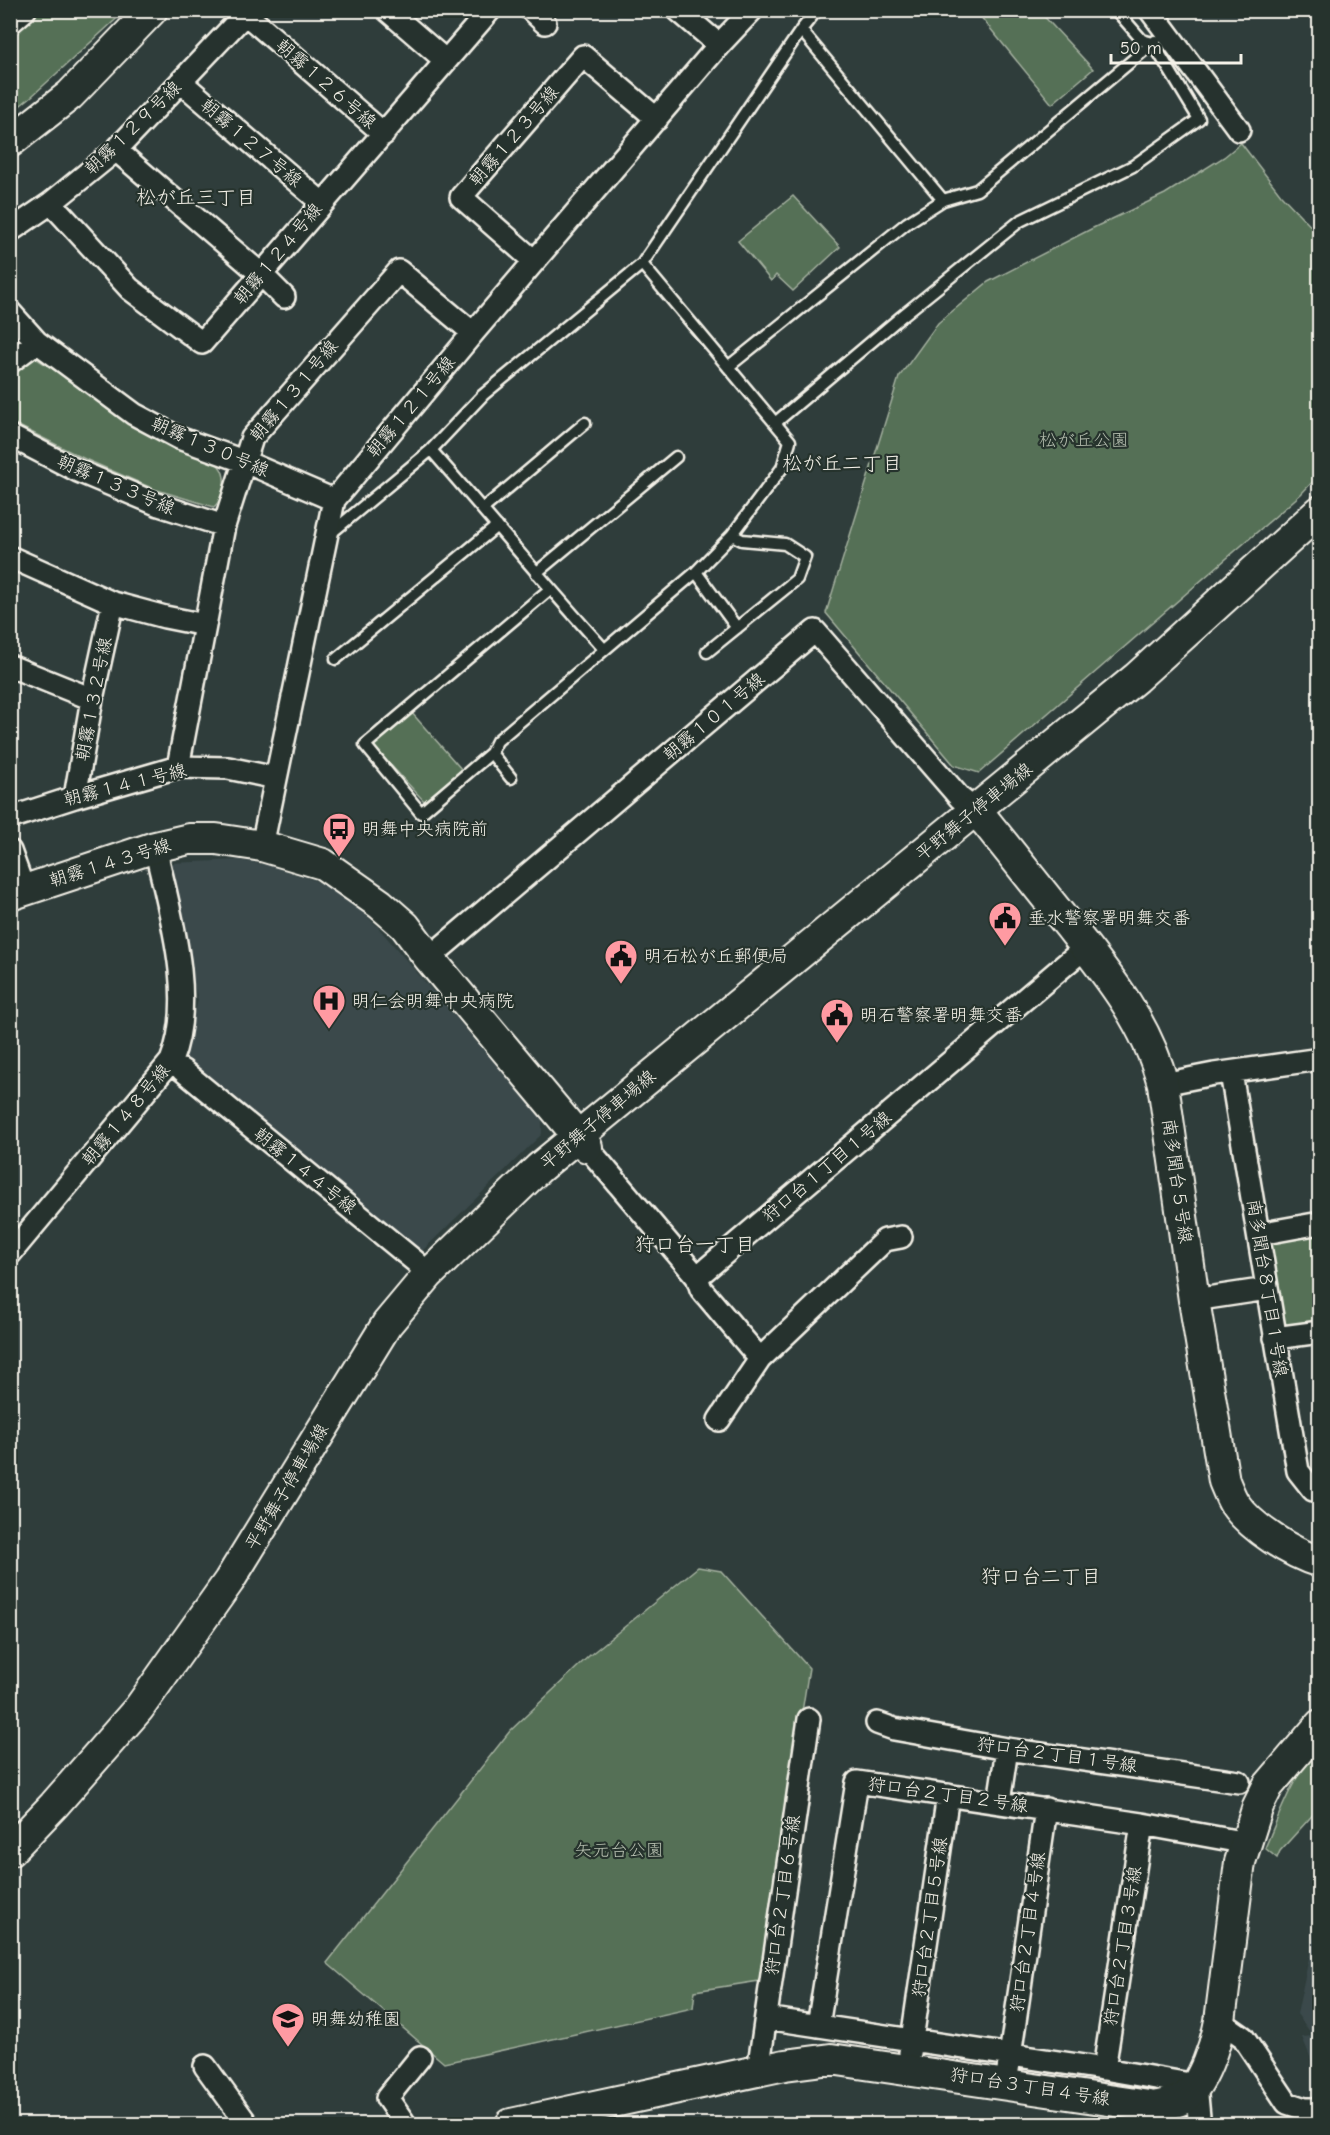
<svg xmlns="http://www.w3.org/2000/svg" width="1330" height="2135" font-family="'Comic Neue','Klee One',sans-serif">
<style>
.built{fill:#3a494b}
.green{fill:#546f56;stroke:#a4b09f;stroke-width:1.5}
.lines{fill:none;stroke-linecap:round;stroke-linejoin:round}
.lane-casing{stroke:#f4f1e8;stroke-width:15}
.street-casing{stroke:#f4f1e8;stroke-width:26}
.secondary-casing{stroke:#f4f1e8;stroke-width:34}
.lane{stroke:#26332d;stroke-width:10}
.street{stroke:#26332d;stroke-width:21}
.secondary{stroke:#26332d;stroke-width:30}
.labels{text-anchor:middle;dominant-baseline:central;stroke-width:4.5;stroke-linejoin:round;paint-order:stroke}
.street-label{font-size:18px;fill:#f4f1e8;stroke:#26332d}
.park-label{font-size:18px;fill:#b4bdae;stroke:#26332d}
.poi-label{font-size:18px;fill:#f4f1e8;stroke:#26332d;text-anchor:start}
.neighbourhood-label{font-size:20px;fill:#f4f1e8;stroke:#26332d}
</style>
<rect width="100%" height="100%" fill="#2f3d3b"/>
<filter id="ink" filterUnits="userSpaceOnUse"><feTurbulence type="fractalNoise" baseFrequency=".0167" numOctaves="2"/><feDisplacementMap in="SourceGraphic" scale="12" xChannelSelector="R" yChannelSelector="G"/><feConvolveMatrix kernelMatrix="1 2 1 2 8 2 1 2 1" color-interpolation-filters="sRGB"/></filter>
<g filter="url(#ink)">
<path class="built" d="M239 860 267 865 314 880 344 895 376 925 542 1118V1134L419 1254 183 1060 198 1000 191 973 171 863Z
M1319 1911V2078L1302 2037 1313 2036 1297 2014Z"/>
<path class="green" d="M38 11H125L32 96 11 113 10 34Z
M976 11H1039L1093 69 1052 104Z
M1241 143 1281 195 1319 235V475L1301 494 979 773 954 765 826 613 899 377 938 323 988 282 1095 227 1165 194 1224 157Z
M793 196 840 247 793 291 776 275 771 281 738 241Z
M34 357 86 390 203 455C208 458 216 462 219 466 229 478 223 498 214 507L154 489 85 459 11 422V375Z
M411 712 462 770 424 801 373 746Z
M1319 1231V1324L1284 1330 1267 1240Z
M698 1567 721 1571 809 1668 759 1981 695 1991 693 2008 444 2063 327 1963 510 1731 590 1655Z
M1319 1747V1808L1280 1851 1277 1858 1265 1848C1280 1813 1293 1775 1319 1747Z"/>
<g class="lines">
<g class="lane-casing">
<path id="lane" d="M1116 10 1142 40 1153 43 1155 41
M801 30 943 200
M728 367 907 223 943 200 977 190 1153 43 1199 119 1133 166 1020 221 902 316 775 423
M431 450C489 516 544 583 603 648
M483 509 585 423
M330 534 431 450 483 395 642 264 801 30 817 10
M696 572 737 628
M536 573 676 457
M550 589 365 745 421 813 491 753 497 741 696 572 732 535 782 468 790 441 642 264
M707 652 797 579 805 557 785 544 742 540 732 535
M336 659 497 526
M491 753 511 778"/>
</g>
<g class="street-casing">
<path id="street" d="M241 10 384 134
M387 10 446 61
M531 10 545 23
M678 10 719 45 752 10
M1150 10 1239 130
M10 23 25 10
M181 82 322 203
M116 150 262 275 284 297
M51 203 130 289 202 343 490 10
M10 231 51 203 116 150 245 14
M534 261 461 197 583 56 657 119
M10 312 37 342 134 414 179 438 243 461 334 500
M10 362 37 342
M10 436 78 471 159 505 224 526
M10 557 113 603 165 617 205 625
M10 666 92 699
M178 767 224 526 252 438 399 271 473 333
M75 797 92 699 113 603
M10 818 75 797 178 767 228 768 276 778
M262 846 334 500 473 333 719 45
M10 851 24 890
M429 958 815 631 960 798 975 810
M182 1070 416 1262 428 1275
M1231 1073 1298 1471 1313 1490 1320 1492
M1163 1084 1214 1074 1320 1059
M587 1147 697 1277 1086 947
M1259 1234 1320 1223
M10 1254 171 1061C197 998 169 910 155 847
M697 1277 701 1289 760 1359
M1194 1300 1267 1289
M1275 1338 1320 1332
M719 1420 760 1359 885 1240 901 1237
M877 1723 894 1729 1007 1749 1239 1782
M999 1802 1007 1749
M766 2018 1104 2069 1196 2085 1199 2117 1196 2124
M1220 2021 1243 2037 1287 2103 1305 2109H1320
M818 2026 857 1782 1142 1824 1247 1843
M910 2053 948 1795
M205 2066 247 2124
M1104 2069 1142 1824
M1008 2070 1046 1809
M758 2071 809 1719
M405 2124 387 2098 420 2057"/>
</g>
<g class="secondary-casing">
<path id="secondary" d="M10 142 70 95 152 10
M975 810 986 822C1014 857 1042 892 1070 927 1108 975 1147 1023 1163 1084L1194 1300 1224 1481C1227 1488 1230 1496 1234 1503 1251 1528 1291 1553 1320 1562
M10 895 155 847 189 839H216L262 846 323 864 380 904 405 926 429 958 587 1147
M10 1851 54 1805 139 1708 229 1581 387 1324 428 1275 539 1168 1136 678 1320 511
M511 2124 785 2065 831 2059 1156 2107C1164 2104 1177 2103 1184 2098 1203 2085 1216 2043 1220 2021L1240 1862 1258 1806 1268 1786 1320 1725"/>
</g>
<use href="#lane" class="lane"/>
<use href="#street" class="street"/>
<use href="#secondary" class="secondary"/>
</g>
</g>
<defs>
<g id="bus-pin" transform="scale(1.725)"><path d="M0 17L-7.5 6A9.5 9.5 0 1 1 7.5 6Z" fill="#ff9aa2" stroke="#26332d"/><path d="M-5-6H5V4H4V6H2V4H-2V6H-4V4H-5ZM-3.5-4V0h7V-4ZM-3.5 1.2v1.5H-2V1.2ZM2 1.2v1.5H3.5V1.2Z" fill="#111"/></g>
<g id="civic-pin" transform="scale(1.725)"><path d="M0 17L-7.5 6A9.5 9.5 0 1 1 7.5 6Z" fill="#ff9aa2" stroke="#26332d"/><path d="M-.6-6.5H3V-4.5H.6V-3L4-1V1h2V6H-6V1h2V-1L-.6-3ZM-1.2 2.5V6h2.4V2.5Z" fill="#111"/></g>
<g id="hospital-pin" transform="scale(1.725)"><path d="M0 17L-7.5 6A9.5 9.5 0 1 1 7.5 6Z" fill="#ff9aa2" stroke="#26332d"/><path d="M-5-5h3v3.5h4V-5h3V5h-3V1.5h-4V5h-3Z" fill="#111"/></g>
<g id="school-pin" transform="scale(1.725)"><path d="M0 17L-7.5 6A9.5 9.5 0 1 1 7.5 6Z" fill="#ff9aa2" stroke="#26332d"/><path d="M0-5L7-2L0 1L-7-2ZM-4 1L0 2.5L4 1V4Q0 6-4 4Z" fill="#111"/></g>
</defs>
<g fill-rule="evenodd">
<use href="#bus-pin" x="339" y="829"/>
<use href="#civic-pin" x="1005" y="918"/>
<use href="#civic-pin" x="621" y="956"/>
<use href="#hospital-pin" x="329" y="1001"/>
<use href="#civic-pin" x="837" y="1015"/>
<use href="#school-pin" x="288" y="2019"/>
</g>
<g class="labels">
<g class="street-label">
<text transform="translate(326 84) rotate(41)">朝霧１２６号線</text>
<text transform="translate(133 128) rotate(-44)">朝霧１２９号線</text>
<text transform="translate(514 136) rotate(-49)">朝霧１２３号線</text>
<text transform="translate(251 143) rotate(40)">朝霧１２７号線</text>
<text transform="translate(278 254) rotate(-50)">朝霧１２４号線</text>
<text transform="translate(294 391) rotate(-50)">朝霧１３１号線</text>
<text transform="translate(411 407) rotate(-50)">朝霧１２１号線</text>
<text transform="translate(210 447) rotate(23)">朝霧１３０号線</text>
<text transform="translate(116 485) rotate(23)">朝霧１３３号線</text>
<text transform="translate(94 699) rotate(-79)">朝霧１３２号線</text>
<text transform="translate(714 717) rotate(-40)">朝霧１０１号線</text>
<text transform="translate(125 785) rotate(-14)">朝霧１４１号線</text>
<text transform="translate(974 812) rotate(-39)">平野舞子停車場線</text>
<text transform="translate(110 863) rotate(-17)">朝霧１４３号線</text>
<text transform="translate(126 1115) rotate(-50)">朝霧１４８号線</text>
<text transform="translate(598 1120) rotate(-40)">平野舞子停車場線</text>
<text transform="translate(827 1167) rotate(-40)">狩口台１丁目１号線</text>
<text transform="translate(305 1171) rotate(39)">朝霧１４４号線</text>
<text transform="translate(1177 1181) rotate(82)">南多聞台５号線</text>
<text transform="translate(1267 1288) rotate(81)">南多聞台８丁目１号線</text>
<text transform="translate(287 1487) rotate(-59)">平野舞子停車場線</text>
<text transform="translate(1057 1755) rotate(8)">狩口台２丁目１号線</text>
<text transform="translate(948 1795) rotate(8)">狩口台２丁目２号線</text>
<text transform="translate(783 1895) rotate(-82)">狩口台２丁目６号線</text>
<text transform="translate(930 1917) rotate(-82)">狩口台２丁目５号線</text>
<text transform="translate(1028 1932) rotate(-82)">狩口台２丁目４号線</text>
<text transform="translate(1123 1946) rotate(-81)">狩口台２丁目３号線</text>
<text transform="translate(1030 2087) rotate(9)">狩口台３丁目４号線</text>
</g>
<g class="park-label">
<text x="1084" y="440">松が丘公園</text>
<text x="619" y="1850">矢元台公園</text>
</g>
<g class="poi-label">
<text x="362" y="829">明舞中央病院前</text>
<text x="1028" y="918">垂水警察署明舞交番</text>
<text x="644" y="956">明石松が丘郵便局</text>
<text x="352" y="1001">明仁会明舞中央病院</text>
<text x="860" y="1015">明石警察署明舞交番</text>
<text x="311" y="2019">明舞幼稚園</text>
</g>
<g class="neighbourhood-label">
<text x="196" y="197">松が丘三丁目</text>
<text x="842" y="463">松が丘二丁目</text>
<text x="695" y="1244">狩口台一丁目</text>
<text x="1041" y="1576">狩口台二丁目</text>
</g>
</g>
<rect width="1330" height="2135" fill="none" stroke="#26332d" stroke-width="36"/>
<rect x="18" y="18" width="1294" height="2099" fill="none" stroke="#f4f1e8" stroke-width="2" filter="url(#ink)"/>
<path d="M1111 54v9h130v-9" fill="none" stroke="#f4f1e8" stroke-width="3"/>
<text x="1120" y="54" font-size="18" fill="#f4f1e8" stroke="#26332d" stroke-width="4.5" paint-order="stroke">50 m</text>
</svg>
